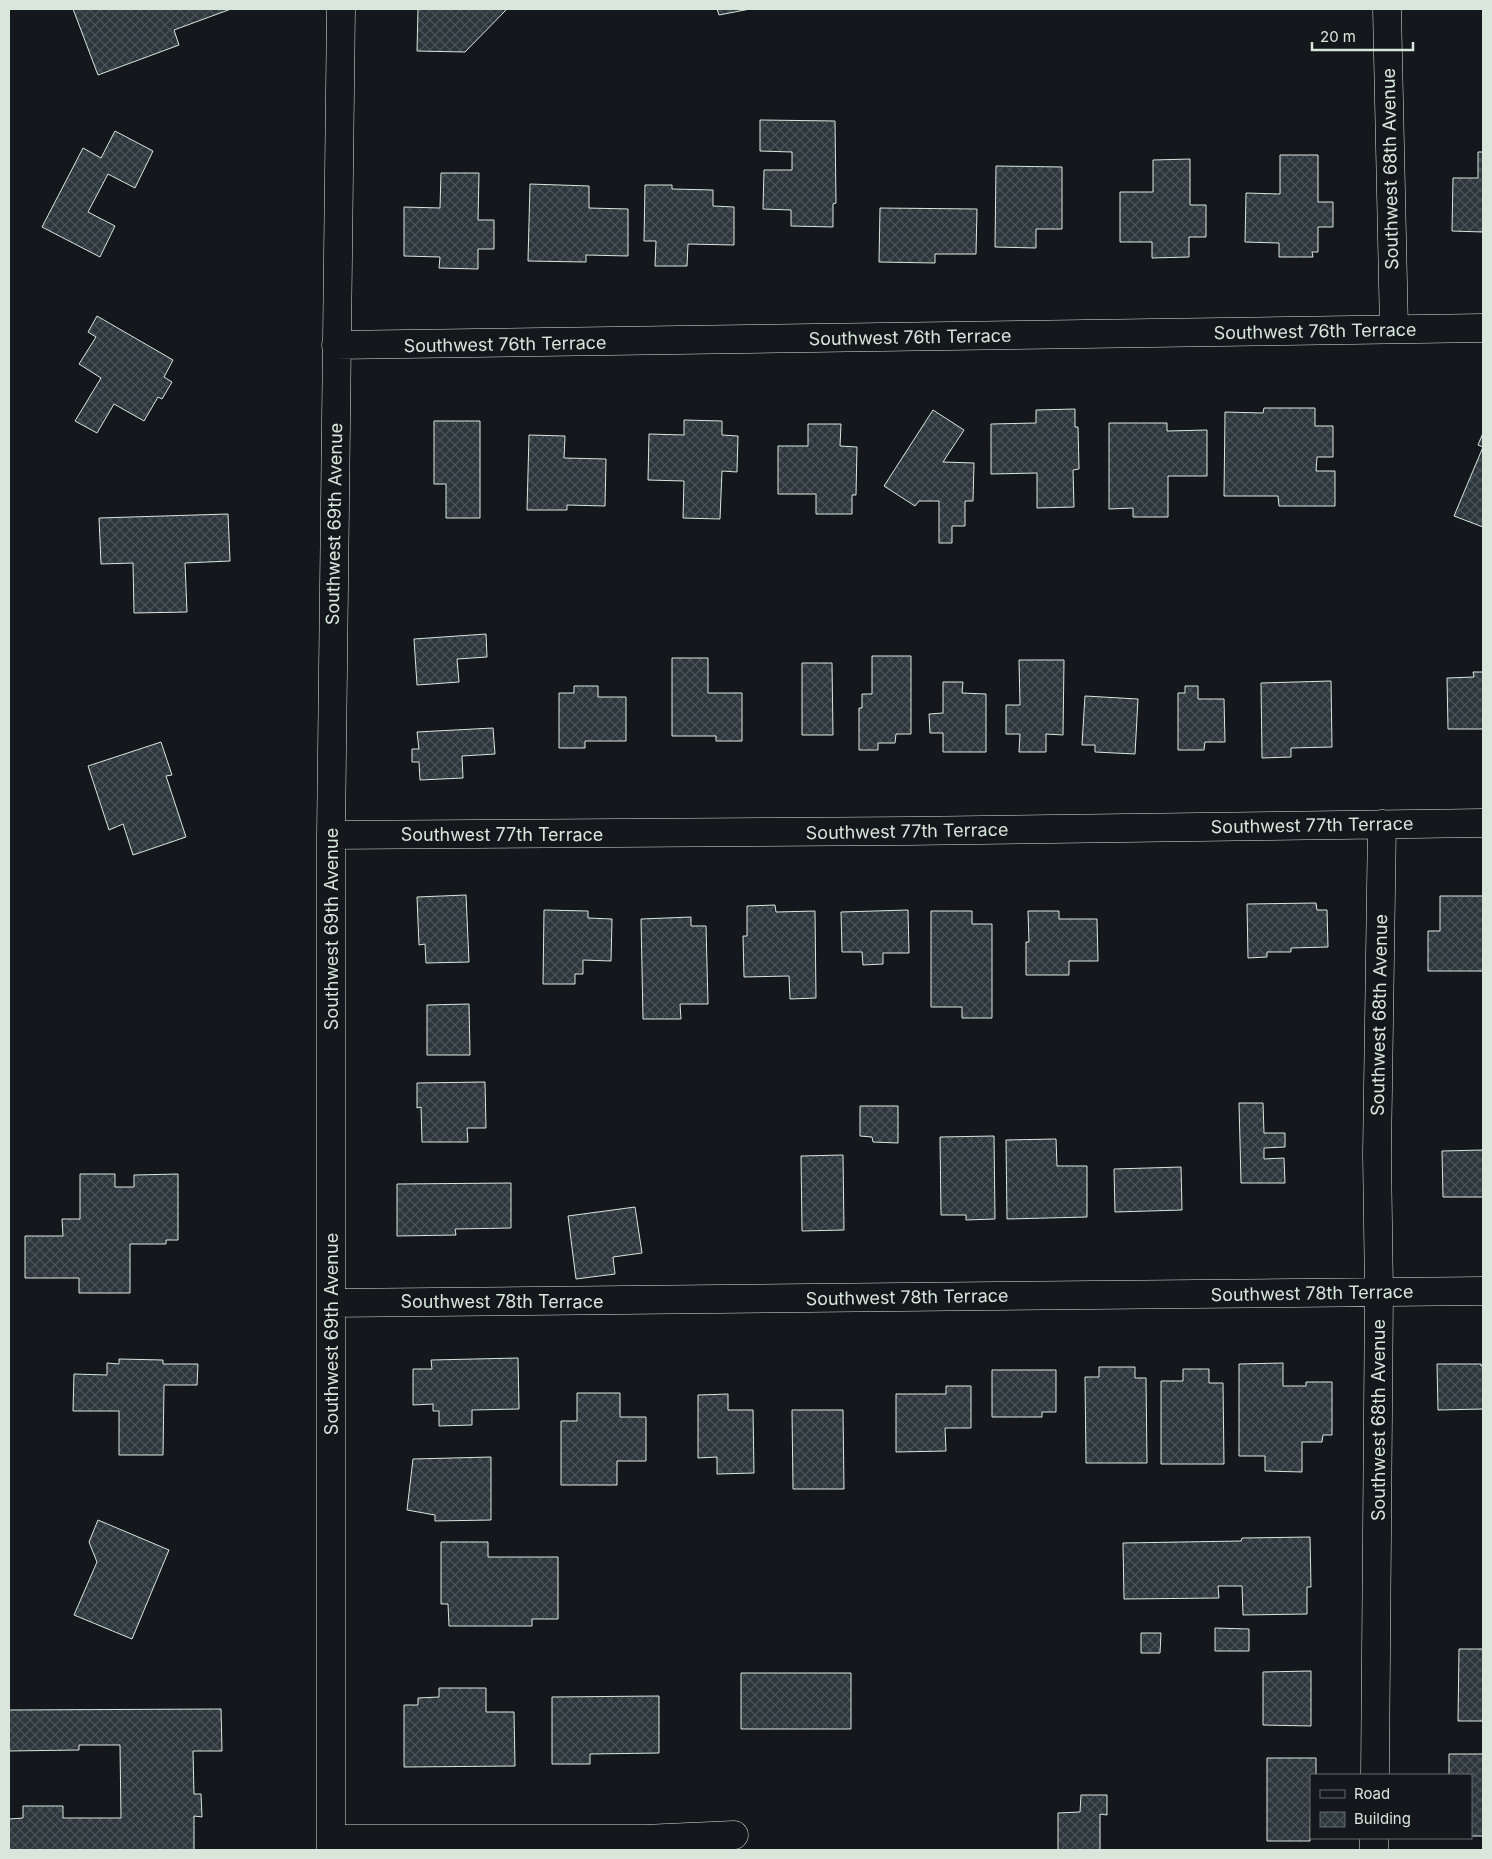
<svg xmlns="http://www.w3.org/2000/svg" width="1492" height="1859" font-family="Inter,sans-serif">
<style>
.building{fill:url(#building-cross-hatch);stroke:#d8e6dc}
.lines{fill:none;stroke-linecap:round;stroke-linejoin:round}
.street-casing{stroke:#d8e6dc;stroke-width:29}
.street{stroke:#14181c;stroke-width:28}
.labels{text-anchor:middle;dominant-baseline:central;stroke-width:4;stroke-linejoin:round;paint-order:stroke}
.street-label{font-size:18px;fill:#d8e6dc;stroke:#14181c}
</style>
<defs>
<pattern id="building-cross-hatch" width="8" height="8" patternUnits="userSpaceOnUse" patternTransform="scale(1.25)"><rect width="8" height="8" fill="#2c363c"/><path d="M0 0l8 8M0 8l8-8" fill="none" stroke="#4a5358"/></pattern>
</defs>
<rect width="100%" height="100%" fill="#14181c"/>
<path class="building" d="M73 9H231L174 30 179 45 98 75Z
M418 9H507L465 52 417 51Z
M717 9H750L719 15Z
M760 120 835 121 836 203 833 204V227L791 226V210L763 209 764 170H792V152L760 151Z
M115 131 153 151 135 188 108 174 88 212 115 226 100 257 42 227 83 148 101 158Z
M1478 152H1483V232L1452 231 1453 178H1478Z
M1280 155H1318V202H1333V227H1318V252H1312L1313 257H1279V243L1245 242 1246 193 1280 194Z
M1190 159V205H1206V237H1189V257L1152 258V242H1120V192H1153V160Z
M996 166 1062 167V229H1036V248L995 247Z
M441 173H479L478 220H494V249H478V269L439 268 440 257 404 256V207L440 208Z
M530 184 589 186V208L628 209V256L586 255V262L528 261Z
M645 185H672V189L713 190V206L734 207V245L688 244 687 266H655L656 241H644Z
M880 208 977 209 976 254H935V263L879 262Z
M97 316 173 360 164 377 172 382 162 399 158 397 144 421 114 404 97 433 75 421 101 378 79 364 96 337 88 332Z
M1264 408H1315V426H1333V457H1317L1316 471H1335V506H1279L1278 496H1224L1225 412 1263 413Z
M1075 409V427H1078L1079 469 1073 470 1074 507 1037 508V473L991 474V424L1036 423V410Z
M933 410 964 430 943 462 974 463 973 501H965V526H952V543H939V501H919L915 506 884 486Z
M684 420 722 421V435L738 436 737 472 722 471 720 519 683 518 684 481 648 480 649 434 684 435Z
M434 421H480V518H446V484H434Z
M1109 423H1167V431L1207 430V476H1168V517H1133V508L1109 509Z
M808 424H841L840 446 857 447 856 495H852V514H816V494H778V446H808Z
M1483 433V527L1454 516 1483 447 1478 445Z
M529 435 565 436 564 458 606 459 605 506 567 505V510H527Z
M228 514 230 561 185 563 187 612 134 613 133 563 101 564 99 518Z
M486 634 487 657 457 659 459 682 417 685 414 639Z
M872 656H911V734H896L895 743H878V750H859V708H862V694H872Z
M672 658H708V693H742V741H716V736H672Z
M1019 660H1064L1063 735 1046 734V752H1019L1020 734H1006V705H1020Z
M802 663H832L833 735H802Z
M1473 672H1483V729H1448L1447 678 1474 677Z
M1331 681 1332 747 1291 748V757L1262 758 1261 683Z
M943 682H963L962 693 986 694V752H943V733H930L929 714 943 713Z
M574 686H598V697H626V741H585V748H559V693H574Z
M1185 686H1198V699H1224L1225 742H1205L1204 750H1178V693H1185Z
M1085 696 1138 699 1135 754 1095 752V745H1082Z
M493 728 495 754 462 756 463 778 420 780 419 762H412V749H419L417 732Z
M161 742 172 775 166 776 186 837 133 855 123 824 109 830 88 766Z
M466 895 469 962 426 963 425 944 419 945 417 897Z
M1440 896H1483V971H1428V931H1440Z
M1316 903 1317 910H1327L1328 947 1291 948V952H1267V957L1248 958 1247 904Z
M775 905 776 912 815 911 816 998 790 999 789 976 744 977 743 936H747V906Z
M544 910 588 911V918L612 919 611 961 583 960V974H575V984H543Z
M908 910 909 953H883V964L863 965 862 952H842L841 912Z
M931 911H972V924H992V1018H962V1007H931Z
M1028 911H1059V919H1097L1098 961H1069V975H1026V942H1029Z
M691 917V926H706L708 1004H680L681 1019H643L641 919Z
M469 1004 470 1055H427V1005Z
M485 1082 486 1128H467L468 1142H422L421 1107 417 1108V1083Z
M1239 1103H1263L1264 1133H1285V1147L1264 1148V1159L1284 1158 1285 1183H1241Z
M860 1106H898V1143L873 1142 872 1137 860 1136Z
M994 1136 995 1219 966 1220V1215H941L940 1137Z
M1056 1139 1057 1166H1087V1217L1007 1219 1006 1140Z
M1483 1150V1197H1443L1442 1151Z
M843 1155 844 1230 802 1231 801 1156Z
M1181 1167 1182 1210 1115 1212 1114 1169Z
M80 1174H115V1187H134V1175L178 1174V1240H166V1244H130V1293H79V1278H25V1236H63L62 1219H80Z
M511 1183V1228L455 1229 456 1235 397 1236V1184Z
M635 1207 642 1253 613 1257 615 1274 576 1279 568 1216Z
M518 1358 519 1409 472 1410V1425L439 1426V1411H433V1404L413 1405V1369H432L431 1360Z
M119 1359 163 1360V1364H198L197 1385H164L163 1455H119V1411H73L74 1374 107 1375V1363L119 1364Z
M1283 1363V1386H1306V1382H1332V1435H1323L1322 1442H1302V1472L1265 1471V1456H1239V1364Z
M1437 1364H1481V1366H1483V1409L1438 1410Z
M1099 1367H1135V1378H1146L1147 1463H1086L1085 1377H1099Z
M1183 1369H1209V1383H1223L1224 1464H1161V1381H1183Z
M992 1370H1056V1412H1042V1417H992Z
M946 1386H971V1428H945L946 1451 896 1452V1394H946Z
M577 1393H620V1417H646V1461H617V1485H561V1421H577Z
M728 1394V1410H753L754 1473 717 1474V1457L698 1458V1395Z
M792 1410H843L844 1489H793Z
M491 1457V1520L435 1521V1515L407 1510 413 1459Z
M98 1520 169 1550 132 1639 74 1615 97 1562 89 1542Z
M1310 1537 1311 1587H1307V1614L1243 1615 1242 1586H1218L1219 1598 1124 1599 1123 1543 1241 1541 1242 1538Z
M441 1542H488V1557H558V1619H532V1626H449L448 1604H441Z
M1215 1628 1249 1629V1651H1215Z
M1141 1633H1161L1160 1653H1141Z
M1459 1649H1483V1721H1458Z
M1311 1671V1726L1263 1725V1672Z
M741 1673H851V1729H741Z
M439 1688H486V1712H514L515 1766 404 1767V1705H418V1698L439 1697Z
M659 1696V1753L590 1754V1764H552V1697Z
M221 1709 222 1751H193L194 1794H201L202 1817 194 1816V1850H9V1819L23 1818V1806H63V1818H121L120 1745H79V1750L9 1751V1710Z
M1449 1754H1483V1836H1471V1775H1449Z
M1267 1758H1316V1775H1311L1310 1841H1267Z
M1081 1795H1107V1815L1100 1814V1850H1058V1813L1080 1812Z"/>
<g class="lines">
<g class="street-casing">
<path id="street" d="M1387 9 1394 329
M336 345 1483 328
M331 835 908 831 1483 823
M331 1303 1483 1291
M1375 1775 1379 1292 1377 1154 1382 824
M331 1839H644L734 1835
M331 1850V835L341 9
M1374 1850V1838"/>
</g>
<use href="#street" class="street"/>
</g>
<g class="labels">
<g class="street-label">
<text transform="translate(1390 169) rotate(-91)">Southwest 68th Avenue</text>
<text transform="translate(1315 331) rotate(-1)">Southwest 76th Terrace</text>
<text transform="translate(910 337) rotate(-1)">Southwest 76th Terrace</text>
<text transform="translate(505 344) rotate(-1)">Southwest 76th Terrace</text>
<text transform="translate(334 524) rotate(-89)">Southwest 69th Avenue</text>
<text transform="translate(1312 825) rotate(-1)">Southwest 77th Terrace</text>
<text transform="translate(907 831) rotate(-1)">Southwest 77th Terrace</text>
<text x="502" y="834">Southwest 77th Terrace</text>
<text transform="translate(331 929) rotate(-90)">Southwest 69th Avenue</text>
<text transform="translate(1379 1015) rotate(-89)">Southwest 68th Avenue</text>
<text transform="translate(1312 1293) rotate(-1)">Southwest 78th Terrace</text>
<text transform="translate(907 1297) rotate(-1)">Southwest 78th Terrace</text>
<text x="502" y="1301">Southwest 78th Terrace</text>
<text transform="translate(331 1334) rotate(-90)">Southwest 69th Avenue</text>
<text transform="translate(1378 1420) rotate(-90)">Southwest 68th Avenue</text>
</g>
</g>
<rect width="1492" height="1859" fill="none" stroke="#d8e6dc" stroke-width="20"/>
<rect x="1310" y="1774" width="162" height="65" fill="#14181c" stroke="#626a69"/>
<rect x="1320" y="1790" width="25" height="8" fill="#14181c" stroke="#626a69"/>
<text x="1354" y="1799" font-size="15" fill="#d8e6dc">Road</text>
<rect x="1320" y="1812" width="25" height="15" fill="url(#building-cross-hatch)" stroke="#626a69"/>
<text x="1354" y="1824" font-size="15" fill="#d8e6dc">Building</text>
<path d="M1312 42v8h101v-8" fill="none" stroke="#d8e6dc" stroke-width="2.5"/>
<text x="1320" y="42" font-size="15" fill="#d8e6dc" stroke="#14181c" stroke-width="4" paint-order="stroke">20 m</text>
</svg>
